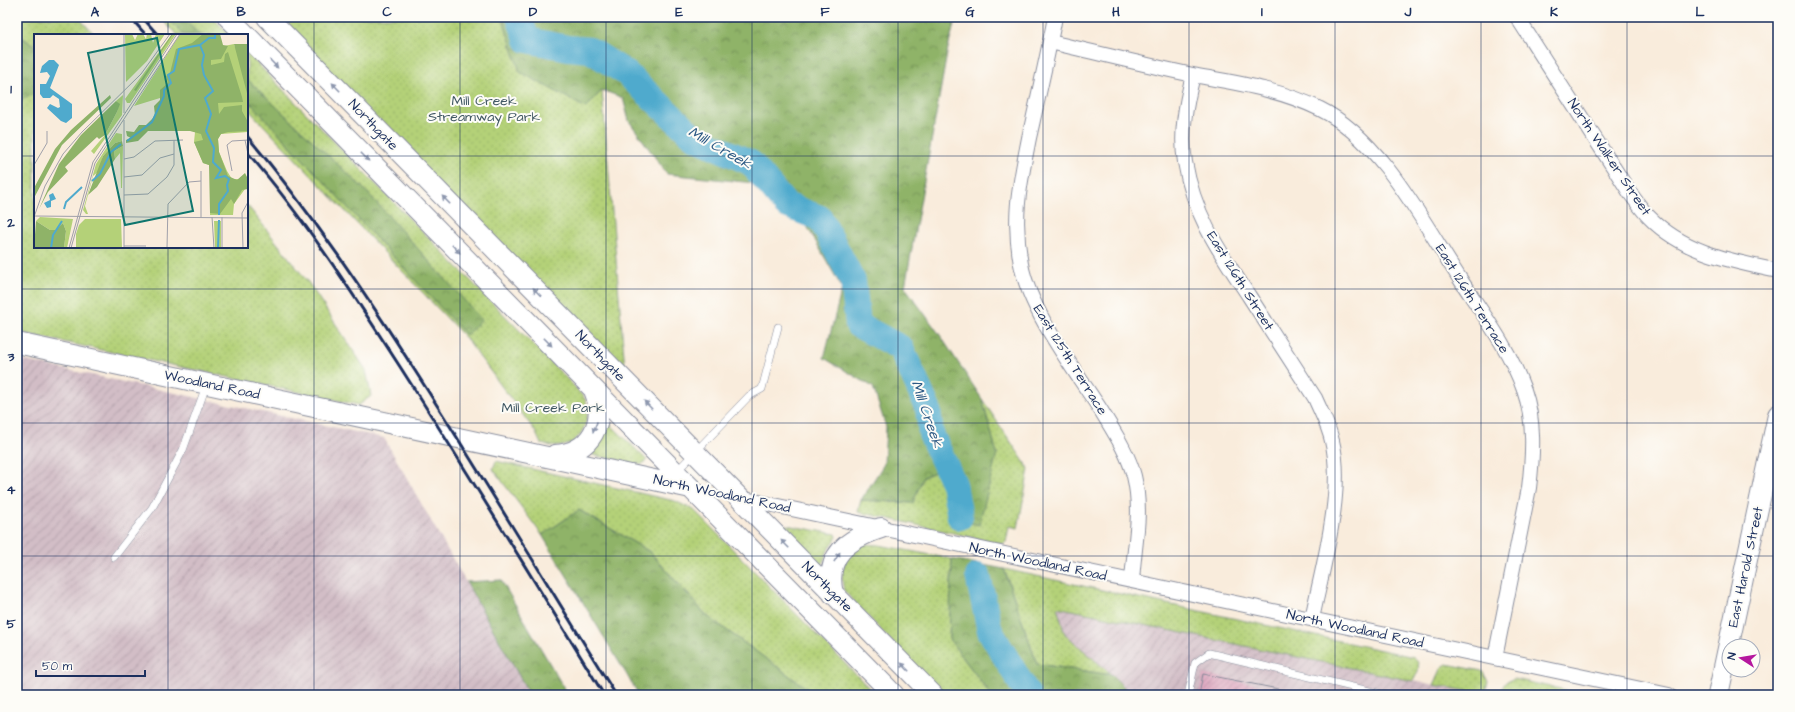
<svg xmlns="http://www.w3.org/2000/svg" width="1795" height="712" font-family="'Architects Daughter',sans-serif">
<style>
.industrial{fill:url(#industrial-furrows)}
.grass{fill:url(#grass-dots);stroke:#68806b}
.forest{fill:url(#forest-crowns);stroke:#557163}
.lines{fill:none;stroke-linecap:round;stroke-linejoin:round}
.river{stroke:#4faacd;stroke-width:26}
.building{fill:url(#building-hatch)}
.lane-casing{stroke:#8a8e9d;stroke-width:8}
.street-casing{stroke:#8a8e9d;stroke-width:16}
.secondary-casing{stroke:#8a8e9d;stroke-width:22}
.lane{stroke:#fff;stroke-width:7}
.street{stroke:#fff;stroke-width:14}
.secondary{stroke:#fff;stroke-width:20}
.rail{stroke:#1b2f5e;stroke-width:3}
.oneway{fill:#8d97ae}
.grid{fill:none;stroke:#1b2f5e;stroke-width:1;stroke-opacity:0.55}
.labels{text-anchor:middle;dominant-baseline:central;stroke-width:4;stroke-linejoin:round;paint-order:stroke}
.park-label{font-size:14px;fill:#415864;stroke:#fdfcf7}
.street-label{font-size:14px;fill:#1b2f5e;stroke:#fdfcf7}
.water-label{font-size:15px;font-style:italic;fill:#2d5a85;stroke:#fdfcf7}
.inset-river{fill:none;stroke:#4faacd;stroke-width:2}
.inset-road{fill:none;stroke:#a0a0aa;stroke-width:1}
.view{fill:#0f766e;fill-opacity:0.15;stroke:#0f766e;stroke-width:2}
.inset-edge{fill:none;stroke:#1b2f5e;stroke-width:2}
.neatline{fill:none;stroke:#1b2f5e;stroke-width:1.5}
.grid-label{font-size:13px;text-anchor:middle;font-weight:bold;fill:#1b2f5e}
</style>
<defs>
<pattern id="industrial-furrows" width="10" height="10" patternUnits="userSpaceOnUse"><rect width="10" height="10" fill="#d2bdc6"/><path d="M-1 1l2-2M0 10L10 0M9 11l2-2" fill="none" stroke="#aa9aa4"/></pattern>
<pattern id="grass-dots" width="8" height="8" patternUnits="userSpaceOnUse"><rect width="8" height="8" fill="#b4d178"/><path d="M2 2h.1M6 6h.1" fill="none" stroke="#9ab46a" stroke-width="1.8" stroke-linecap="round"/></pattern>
<pattern id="forest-crowns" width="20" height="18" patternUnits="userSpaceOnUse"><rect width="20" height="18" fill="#8fb368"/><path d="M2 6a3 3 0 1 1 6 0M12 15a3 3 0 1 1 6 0" fill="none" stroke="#749259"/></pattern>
<pattern id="building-hatch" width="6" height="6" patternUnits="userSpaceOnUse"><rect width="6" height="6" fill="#dea7c0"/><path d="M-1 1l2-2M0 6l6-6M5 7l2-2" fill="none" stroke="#b3889f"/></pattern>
</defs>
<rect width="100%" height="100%" fill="#fdfcf7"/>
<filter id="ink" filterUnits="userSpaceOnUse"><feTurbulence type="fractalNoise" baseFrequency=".025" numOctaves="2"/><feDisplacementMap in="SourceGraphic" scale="8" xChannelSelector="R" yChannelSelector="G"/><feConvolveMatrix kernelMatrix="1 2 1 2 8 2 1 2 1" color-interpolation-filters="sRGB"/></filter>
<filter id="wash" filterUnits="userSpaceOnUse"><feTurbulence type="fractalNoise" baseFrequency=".012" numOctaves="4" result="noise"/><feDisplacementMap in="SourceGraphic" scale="16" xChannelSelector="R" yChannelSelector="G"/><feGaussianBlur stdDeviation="0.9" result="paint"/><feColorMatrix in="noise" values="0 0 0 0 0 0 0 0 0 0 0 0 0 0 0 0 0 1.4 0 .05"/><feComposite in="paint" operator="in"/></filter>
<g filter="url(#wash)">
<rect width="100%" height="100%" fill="#f9ecdc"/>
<path class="industrial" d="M17 359 384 438 530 695H17Z
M1057 607 1413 681 1490 695H1132L1065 634Z"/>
<path class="grass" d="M17 17H78L95 35H35V46L17 34Z
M159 17H212L230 35H177Z
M267 17H956L828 20 786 205 751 163 591 50 586 108 602 90 625 368Z
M247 53 577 389C579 392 583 396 585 399 592 413 584 438 569 444 560 448 550 446 541 444L535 431 464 336 247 108Z
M35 94V247H247V205L308 282 366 370 371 396 359 405 17 332V101Z
M982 399 1029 469 1018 528 1009 526 1006 542 1003 544 858 512 861 500 912 503 923 477 942 469 957 479 997 454Z
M610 424 647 460 641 465 593 455 590 451 605 428Z
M496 461 675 501 694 510 876 695H816L707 616 650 552 579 510 542 535 493 469Z
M786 525 836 534 837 537 828 550 821 567 781 530Z
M863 544 879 545 952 559 949 639 991 695H942L844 591C839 567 843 557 863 544Z
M1004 569 1414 657C1422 666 1418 672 1413 681L1057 607 1065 634 1112 675 1037 664Z
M1447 664 1482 671 1488 681 1485 694 1434 685 1442 667Z
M1514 679 1589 695H1501L1503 686 1507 681Z"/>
<path class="forest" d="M166 17H181L200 35H184Z
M502 17H956L948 48 905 287 940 335 982 399 997 454 979 525 950 518 957 479 942 469 923 477 913 503 861 500 884 464 886 427 873 387 824 358 842 288 807 226 773 185 667 174 629 121 623 98 602 90 586 108 520 72Z
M17 34 35 46V94L17 101Z
M247 79 365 190 482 320 466 335 247 99Z
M579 510 650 552 707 616 816 695H639L542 535Z
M952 559 1004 569 1037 664 1112 675 1132 695H991L949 639Z
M501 580 568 695H530L466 582Z"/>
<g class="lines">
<path class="river" d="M519 17 527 40 568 48 590 50 626 73 694 137 751 163 786 205 820 218 853 281 858 325 901 348 928 409 931 434 954 484 960 517
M978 576 990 631 1028 695"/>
</g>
<g id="blocks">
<path class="building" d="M1203 674 1303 694V695H1199Z"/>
</g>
</g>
<g filter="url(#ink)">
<use href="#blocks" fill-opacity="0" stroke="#8a8e9d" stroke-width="1"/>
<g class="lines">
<g class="lane-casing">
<path id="lane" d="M677 471 749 396 762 389 778 327
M114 557 152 508 183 450 206 386
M1188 695 1195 663 1209 653 1386 695"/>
</g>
<g class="street-casing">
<path id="street" d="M1055 17C1047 58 1038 98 1029 138 1020 184 1012 216 1021 264 1030 312 1075 370 1102 412 1114 432 1128 453 1134 476 1143 513 1134 545 1132 581
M1517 17 1630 193C1636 201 1642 210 1649 217 1684 253 1731 261 1778 271
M1050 42C1098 53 1145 65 1193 75 1236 83 1279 89 1320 109 1381 139 1424 224 1460 279 1483 314 1510 350 1524 390 1535 421 1533 455 1529 488L1495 658
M1193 75C1186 104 1180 133 1185 162 1194 216 1220 252 1249 296 1271 330 1293 364 1315 398 1321 412 1329 426 1332 441 1345 491 1322 569 1312 619
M740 498 1669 695"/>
</g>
<g class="secondary-casing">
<path id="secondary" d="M228 17 246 35
M267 17 933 695
M247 36 894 695
M17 343 691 488
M555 455C591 453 607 422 594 390
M833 594C824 555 848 539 881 528
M1718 695 1778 415"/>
</g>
<use href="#lane" class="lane"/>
<use href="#street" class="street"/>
<use href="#secondary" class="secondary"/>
<path class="rail" d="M130 17 146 35
M142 17 158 35
M247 136C311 212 366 294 419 377 486 482 550 589 616 695
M247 152C306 220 355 297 404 373 472 479 538 587 604 695"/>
</g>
<defs><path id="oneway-solid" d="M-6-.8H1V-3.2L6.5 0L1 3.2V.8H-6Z"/></defs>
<g class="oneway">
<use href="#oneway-solid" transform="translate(274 64) rotate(46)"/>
<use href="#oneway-solid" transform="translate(336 87) rotate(-134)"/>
<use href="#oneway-solid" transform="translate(365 157) rotate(46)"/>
<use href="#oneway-solid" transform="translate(446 200) rotate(-134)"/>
<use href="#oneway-solid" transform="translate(456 249) rotate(46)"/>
<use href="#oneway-solid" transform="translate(537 292) rotate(-134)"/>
<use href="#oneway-solid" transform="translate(548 342) rotate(46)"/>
<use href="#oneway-solid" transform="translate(648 405) rotate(-134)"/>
<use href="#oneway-solid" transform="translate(595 427) rotate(112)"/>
<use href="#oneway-solid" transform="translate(785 544) rotate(-135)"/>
<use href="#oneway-solid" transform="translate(837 557) rotate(-59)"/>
<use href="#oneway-solid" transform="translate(905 667) rotate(-134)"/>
</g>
</g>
<path class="grid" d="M168 17V35M314 17V695M460 17V695M606 17V695M752 17V695M898 17V695M1043 17V695M1189 17V695M1335 17V695M1481 17V695M1627 17V695M17 156H35M247 156H1778M168 247V695M17 289H1778M17 423H1778M17 556H1778"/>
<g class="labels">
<g class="park-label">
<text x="484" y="101">Mill Creek<tspan x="484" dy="16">Streamway Park</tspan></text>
<text x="553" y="408">Mill Creek Park</text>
</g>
<g class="street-label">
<text transform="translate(373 125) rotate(46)">Northgate</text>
<text transform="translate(1609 157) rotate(56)">North Walker Street</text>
<text transform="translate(1240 281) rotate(58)">East 126th Street</text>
<text transform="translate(1472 299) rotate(58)">East 126th Terrace</text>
<text transform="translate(600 356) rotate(46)">Northgate</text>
<text transform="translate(1070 360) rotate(58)">East 125th Terrace</text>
<text transform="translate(212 385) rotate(12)">Woodland Road</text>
<text transform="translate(722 494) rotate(12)">North Woodland Road</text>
<text transform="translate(1038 562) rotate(12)">North Woodland Road</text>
<text transform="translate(1746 567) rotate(-78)">East Harold Street</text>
<text transform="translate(827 587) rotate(45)">Northgate</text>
<text transform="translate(1355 629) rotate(12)">North Woodland Road</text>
</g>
<g class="water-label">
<text transform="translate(720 148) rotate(30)">Mill Creek</text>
<text transform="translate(927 414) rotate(71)">Mill Creek</text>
</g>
</g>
<g transform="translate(34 34)">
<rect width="214" height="214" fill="#f9ecdc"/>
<path d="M91 0H98L101 6 104 0H109L112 5 113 0H117L119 9 122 0H131L113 27 92 48ZM138 0H142L96 69H93L91 65ZM146 0H182L185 13 200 10 201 13H214V98L187 100 184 105 185 118 193 137 198 145H205L211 155 200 170 199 181H176L177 139 175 131 169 129 160 108 161 98 138 84H119L128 66 126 64 100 72ZM89 61 88 81 60 120 57 117 71 101 83 78 85 70 82 67ZM82 99 88 100V107L81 109 69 122 65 137 59 142 51 172 54 180H52L49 176 62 130ZM89 112 88 154H87L86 119 81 125 80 117ZM6 183 39 185 33 214H30L32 197 29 189 21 196H16L2 187ZM180 187H187V214H181Z" fill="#b4d178"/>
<path d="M138 0H139L102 57 100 56ZM169 0H186L189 11 194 12 187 25 177 26V31L190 28 191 20 194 18 208 63 209 68 184 69 185 80 190 73 208 71V77L214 88V97L194 98 187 100 184 105 185 118 194 142 203 146 211 139 214 145V155L208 156 200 170 197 165 186 180 176 179 175 131 169 129 160 108 169 106 167 100 156 97H114L104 107 92 109V106L97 104 93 102 92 97 100 98 105 91H112L121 82 120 72 126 66V56L134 49 132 42 136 39 142 15 158 9ZM200 10H214V63ZM76 61 77 64 28 111 0 164V154L21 115 37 96ZM82 67 86 70 83 78 71 101 65 105 63 103 31 133 34 137 14 158 5 175 25 130 47 101ZM88 107 89 112 80 117 81 125 63 153 54 161 69 122 81 109ZM2 187 16 196H21L29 189 32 197 30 214H0Z" fill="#8fb368"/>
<path d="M51 185H87L88 214H42V200L45 191Z" fill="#b4d178"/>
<path d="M15 26H20L25 31 16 54 38 70V84L32 89 27 87 13 74 16 70 24 74 26 73 25 65 19 61 16 64H9L6 60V50H12L16 42 13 38 6 39 8 32ZM19 159 22 165 17 167V173L13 174 10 169 16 166 15 161Z" fill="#4faacd"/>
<path class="inset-river" d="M166 11 170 21 168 31 170 41 179 57 171 64 177 80 172 97 180 114 179 128 187 136 182 144 191 142 195 145 193 151 194 157 185 170V181M93 107 118 88 130 62V56L137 49 134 41 140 37 145 15 166 11 175 4H181V0M58 147 66 140 77 118 87 110M30 175 32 168 48 153M17 214 19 201 28 187M184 214 185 186"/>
<path class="inset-road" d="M90 79V0M90 86V214M211 106 214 120M90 125 100 123 121 107 149 106M0 131 13 109V97M198 137 193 111 198 107 214 106M90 143 108 141 126 124 140 120M90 161 114 160 133 143 140 131V106M0 182 214 184M0 183 11 152 29 120 48 98 107 40 136 0M178 183 180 214M188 183V214M167 184V137M90 212H112M35 214 59 128 143 0M37 214 61 129 146 0M133 214 134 170 155 148 167 147M209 214 208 179 214 168"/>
<path class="view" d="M123 4 159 177 91 191 54 19Z"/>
<rect width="214" height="214" class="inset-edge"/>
</g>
<rect width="1795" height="712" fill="none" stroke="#fdfcf7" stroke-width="44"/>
<g transform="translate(1741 658) rotate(282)"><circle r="19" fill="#fdfcf7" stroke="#a3aaba"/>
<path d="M0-3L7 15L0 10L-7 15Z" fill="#b5179e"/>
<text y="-6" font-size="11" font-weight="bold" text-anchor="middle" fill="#1b2f5e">N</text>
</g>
<path d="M36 670v6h109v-6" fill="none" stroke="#1b2f5e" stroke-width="2"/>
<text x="42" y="670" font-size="12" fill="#1b2f5e" stroke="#fdfcf7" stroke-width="3" paint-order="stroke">50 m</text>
<rect x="22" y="22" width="1751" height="668" class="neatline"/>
<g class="grid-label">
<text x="95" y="16">A</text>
<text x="241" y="16">B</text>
<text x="387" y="16">C</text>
<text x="533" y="16">D</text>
<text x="679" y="16">E</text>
<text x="825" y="16">F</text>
<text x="970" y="16">G</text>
<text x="1116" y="16">H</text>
<text x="1262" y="16">I</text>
<text x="1408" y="16">J</text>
<text x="1554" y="16">K</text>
<text x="1700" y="16">L</text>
<text x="11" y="93">1</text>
<text x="11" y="227">2</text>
<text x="11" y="361">3</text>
<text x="11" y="494">4</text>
<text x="11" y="628">5</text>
</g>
</svg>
